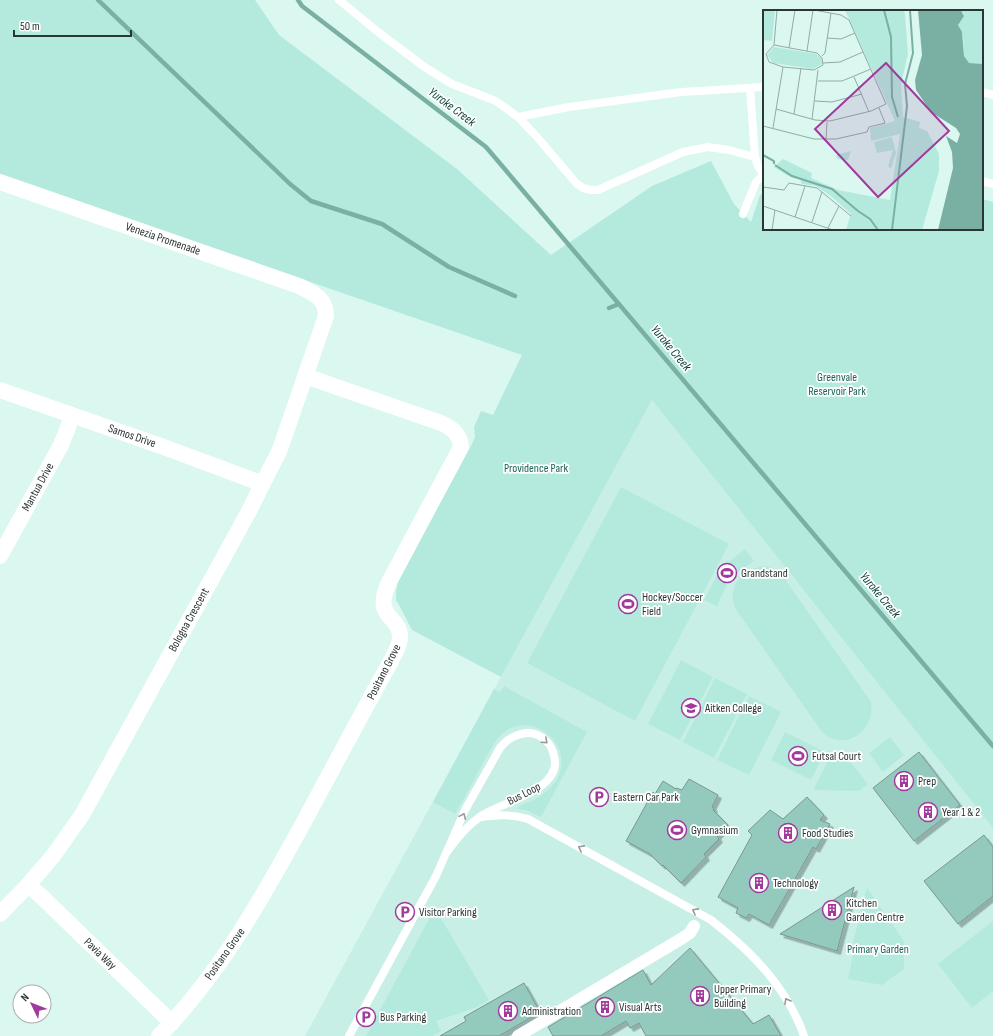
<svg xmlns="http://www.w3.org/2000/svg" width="993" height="1036" font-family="'Sofia Sans Condensed',sans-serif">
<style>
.built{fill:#c8efe6}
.green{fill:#b4eade}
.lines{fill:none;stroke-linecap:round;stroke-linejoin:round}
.stream{stroke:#7ab0a4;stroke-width:4.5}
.building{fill:#94cabe;stroke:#7b9690;filter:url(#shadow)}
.service{stroke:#fff;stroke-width:8}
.pedestrian{stroke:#fff;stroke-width:12}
.minor{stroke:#fff;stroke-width:16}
.oneway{stroke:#959a9a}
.labels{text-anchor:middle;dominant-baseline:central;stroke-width:3.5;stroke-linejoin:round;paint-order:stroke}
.street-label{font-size:12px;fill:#2b3634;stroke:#fff}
.park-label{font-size:12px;fill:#1d6358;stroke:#fff}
.poi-label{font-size:12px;fill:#2b3634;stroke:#fff;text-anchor:start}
.water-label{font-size:13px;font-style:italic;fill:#0e3f38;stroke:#fff}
.inset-river{fill:none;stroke:#7ab0a4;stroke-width:2}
.inset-road{fill:none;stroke:#94aaa5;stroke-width:1}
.view{fill:#a23a9d;fill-opacity:0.15;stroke:#a23a9d;stroke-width:2}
.inset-edge{fill:none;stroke:#2b3634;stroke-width:2}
</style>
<defs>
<filter id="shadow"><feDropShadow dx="3.5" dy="3.5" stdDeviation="0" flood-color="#0004"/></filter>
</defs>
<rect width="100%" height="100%" fill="#daf7f0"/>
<path class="built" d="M652 400 993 828V1036H305Z"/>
<path class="green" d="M0 0H255L279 35 457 169 551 255 652 186 711 161 734 204 751 222 760 195 764 193V229H982V199L993 202V828L652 400 501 677 412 630 398 603 396 601V592L398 581 472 444 475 437 474 427 481 411 493 415 522 355 0 175Z
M621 487 729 544 635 721 527 663Z
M745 549 754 561 730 578 717 606 704 600 721 568Z
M764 566 774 568 782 575 871 702C876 731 844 753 822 732L735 608C727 586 742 569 764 566Z
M681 660 713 677 680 740 648 724Z
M715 678 747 694 714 758 683 742Z
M504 686 587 732 541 817 526 810 518 809 519 806C604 776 542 701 503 733 494 740 489 753 483 763 474 780 465 797 455 814L433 802 494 689 500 692Z
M749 696 781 712 749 775 717 760Z
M785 732 825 752 811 780 771 760Z
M890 737 904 755 883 772 869 753Z
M831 755 851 763 868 784 859 791 813 790Z
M867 888 904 941V969L882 985 848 979 853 954 852 946Z
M435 908 489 1000 475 1008 436 1021 441 1031 433 1036H366Z
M993 921V991L972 1008 938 964Z"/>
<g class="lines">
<path class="stream" d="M98 0 290 184 311 201 382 224 449 267 515 296
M298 0 302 6 486 147 993 746
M609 308 619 304"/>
</g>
<path class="building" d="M919 752 960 805 914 841 873 788Z
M689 779 718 795 712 807 714 808 713 810 728 825 717 836 719 839 704 854 706 857 681 883 663 865 662 866 650 854 626 841 653 792 655 794 663 781 676 789V788L682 790Z
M807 797 824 815 820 820 830 824 816 849 813 847 769 925 749 914 746 918 736 913 738 908 718 897 752 835 748 831 770 810 783 819Z
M984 835 993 847V896L958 924 924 881Z
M854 887 837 951 780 934Z
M690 948 753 1024 769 1015 781 1036H646L639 1023 630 1028 626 1021 601 1036H553L548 1027 643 970 651 985Z
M524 983 540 1012 499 1036H440L466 1021 464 1017Z"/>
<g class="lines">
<path class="service" d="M339 0 378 32 426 68 452 84 496 101 518 117 537 137 576 183 583 188 591 190H598L683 152 708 147 729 150 755 157
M750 88 755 157 758 166 763 174
M982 92 993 95
M518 117 569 107 681 92 764 87
M982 181 993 184
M743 214 756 182 764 174
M481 817C498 815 512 814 528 819L711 920C751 951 787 987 804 1036
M349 1036 436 876 465 810 500 748C511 734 531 727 545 740 550 744 553 750 554 756 564 790 501 802 481 816 468 825 456 839 447 852"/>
<path class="pedestrian" d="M518 1036 681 939 690 933 694 926"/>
<path class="minor" d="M0 182 299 286C313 293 326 298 326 316L279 452 273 463 248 513 82 815 53 856 28 885 0 914
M0 390 161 446 263 484
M0 556 61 445 67 430 72 415
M28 885 41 896 172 1023
M159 1036C221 973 264 895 306 818 334 766 362 713 391 661 394 654 400 646 400 637 400 614 372 620 389 582L461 447C460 434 452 428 441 423L305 376"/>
</g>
<defs><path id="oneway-chevron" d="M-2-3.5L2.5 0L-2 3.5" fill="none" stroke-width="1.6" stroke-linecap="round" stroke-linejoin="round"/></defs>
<g class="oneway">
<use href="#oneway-chevron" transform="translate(545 741) rotate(42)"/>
<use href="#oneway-chevron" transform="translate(463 816) rotate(-66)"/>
<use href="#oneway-chevron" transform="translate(581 848) rotate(-152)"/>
<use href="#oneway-chevron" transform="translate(695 911) rotate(-151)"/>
<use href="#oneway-chevron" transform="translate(787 1001) rotate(-120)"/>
</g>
<defs>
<g id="stadium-ring" transform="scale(1)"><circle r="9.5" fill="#fff" stroke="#a23a9d" stroke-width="1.5"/><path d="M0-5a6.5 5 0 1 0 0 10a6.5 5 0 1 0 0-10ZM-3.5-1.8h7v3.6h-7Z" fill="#a23a9d"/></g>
<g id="school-ring" transform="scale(1)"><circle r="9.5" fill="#fff" stroke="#a23a9d" stroke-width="1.5"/><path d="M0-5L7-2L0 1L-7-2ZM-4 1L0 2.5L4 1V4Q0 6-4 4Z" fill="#a23a9d"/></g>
<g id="building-ring" transform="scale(1)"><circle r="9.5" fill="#fff" stroke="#a23a9d" stroke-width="1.5"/><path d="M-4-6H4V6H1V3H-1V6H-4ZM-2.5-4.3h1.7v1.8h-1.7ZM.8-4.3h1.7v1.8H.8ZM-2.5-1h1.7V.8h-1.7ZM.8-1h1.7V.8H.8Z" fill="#a23a9d"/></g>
<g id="parking-ring" transform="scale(1)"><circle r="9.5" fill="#fff" stroke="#a23a9d" stroke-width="1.5"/><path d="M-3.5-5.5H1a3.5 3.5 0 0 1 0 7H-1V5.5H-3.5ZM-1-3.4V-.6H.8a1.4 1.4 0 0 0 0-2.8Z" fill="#a23a9d"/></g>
</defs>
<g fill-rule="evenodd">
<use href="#stadium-ring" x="727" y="573"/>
<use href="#stadium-ring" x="628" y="604"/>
<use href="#school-ring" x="691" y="708"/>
<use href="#stadium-ring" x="798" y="756"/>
<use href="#building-ring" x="904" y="781"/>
<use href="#parking-ring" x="599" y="797"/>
<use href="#building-ring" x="928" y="812"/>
<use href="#stadium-ring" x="677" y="830"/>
<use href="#building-ring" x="788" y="833"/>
<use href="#building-ring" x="759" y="883"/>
<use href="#building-ring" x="832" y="910"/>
<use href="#parking-ring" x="405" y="912"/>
<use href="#building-ring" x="700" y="996"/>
<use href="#building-ring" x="605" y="1007"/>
<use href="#building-ring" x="508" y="1011"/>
<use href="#parking-ring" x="366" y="1017"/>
</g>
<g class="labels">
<g class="street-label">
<text transform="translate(163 239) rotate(19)">Venezia Promenade</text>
<text transform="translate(132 436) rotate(19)">Samos Drive</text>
<text transform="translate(38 487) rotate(-61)">Mantua Drive</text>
<text transform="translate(189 620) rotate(-61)">Bologna Crescent</text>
<text transform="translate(384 672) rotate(-63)">Positano Grove</text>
<text transform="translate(524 794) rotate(-27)">Bus Loop</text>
<text transform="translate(100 954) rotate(44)">Pavia Way</text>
<text transform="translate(225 954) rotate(-55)">Positano Grove</text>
</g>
<g class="park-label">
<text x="837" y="377">Greenvale<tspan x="837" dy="14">Reservoir Park</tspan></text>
<text x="536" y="468">Providence Park</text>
<text x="878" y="949">Primary Garden</text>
</g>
<g class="poi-label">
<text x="741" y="573">Grandstand</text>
<text x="642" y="597">Hockey/Soccer<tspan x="642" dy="14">Field</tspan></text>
<text x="705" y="708">Aitken College</text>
<text x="812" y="756">Futsal Court</text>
<text x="918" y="781">Prep</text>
<text x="613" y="797">Eastern Car Park</text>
<text x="942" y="812">Year 1 &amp; 2</text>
<text x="691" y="830">Gymnasium</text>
<text x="802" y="833">Food Studies</text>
<text x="773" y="883">Technology</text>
<text x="846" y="903">Kitchen<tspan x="846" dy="14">Garden Centre</tspan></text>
<text x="419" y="912">Visitor Parking</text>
<text x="714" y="989">Upper Primary<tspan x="714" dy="14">Building</tspan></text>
<text x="619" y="1007">Visual Arts</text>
<text x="522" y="1011">Administration</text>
<text x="380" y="1017">Bus Parking</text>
</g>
<g class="water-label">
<text transform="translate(452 107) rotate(37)">Yuroke Creek</text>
<text transform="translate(671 348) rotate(50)">Yuroke Creek</text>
<text transform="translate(880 595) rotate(50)">Yuroke Creek</text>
</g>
</g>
<g transform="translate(763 10)">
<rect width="220" height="220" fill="#daf7f0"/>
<path d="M0 0H12L9 31 0 30ZM82 0H141L142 5 145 44 138 74 140 107 157 112 156 118 164 121 176 144V161L159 220H83L88 204 68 186 53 176 39 174 37 169 27 167 11 157 20 149 49 163 48 168 75 180 127 190 137 124 108 131 107 118 132 111ZM198 0H220V54L206 53 201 46 200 26 195 15 201 4ZM11 37 53 44 58 47 59 54 50 59 10 53 4 45ZM129 127 133 143 128 159 125 156 130 140 114 143 111 132ZM88 141 85 150 74 149 73 145Z" fill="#b4eade"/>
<path d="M155 0H198L201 6 195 15 199 22 201 46 206 53 220 54V220H175L190 158 189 142 183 126 194 133 197 124 193 118 168 102 153 80 152 70 159 45Z" fill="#7ab0a4"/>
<path class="inset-river" d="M121 0 128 27 129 87 135 107M0 145 11 151V154M12 155 29 166 69 179 95 201 107 209 115 220M129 220 144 96 142 74 150 43 147 0"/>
<path class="inset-road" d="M64 28 78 29 92 23M11 35 14 0M26 38 32 0M44 41 50 0M3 44 6 52 20 57 51 60 60 55 59 48 54 43 11 35M3 44 11 35M59 46 62 43 68 3M60 53 77 52 100 42M91 67 106 102M55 71H79L108 59M52 91 69 92 99 84M13 99 52 110 67 111 108 101 123 94 86 10 78 5 51 0M31 104 38 58M49 109 55 60M0 116 51 129H73L104 122 106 117 122 113 116 98M10 118 20 57M63 130 64 112M0 177 21 180 26 173 54 178 88 206M0 196 70 220M32 207 42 176M49 212 59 182M65 218 76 196M9 220 12 200"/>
<path class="view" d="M123 53 186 121 115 187 52 119Z"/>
<rect width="220" height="220" class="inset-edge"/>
</g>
<g transform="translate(32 1004) rotate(313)"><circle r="19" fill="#ffffff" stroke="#aaafae"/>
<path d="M0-3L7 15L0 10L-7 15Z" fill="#a23a9d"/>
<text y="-6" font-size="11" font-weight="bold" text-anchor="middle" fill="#2b3634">N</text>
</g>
<path d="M14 30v6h117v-6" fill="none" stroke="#2b3634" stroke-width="2"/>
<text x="20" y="30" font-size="12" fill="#2b3634" stroke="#ffffff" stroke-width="3" paint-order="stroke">50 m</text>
</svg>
